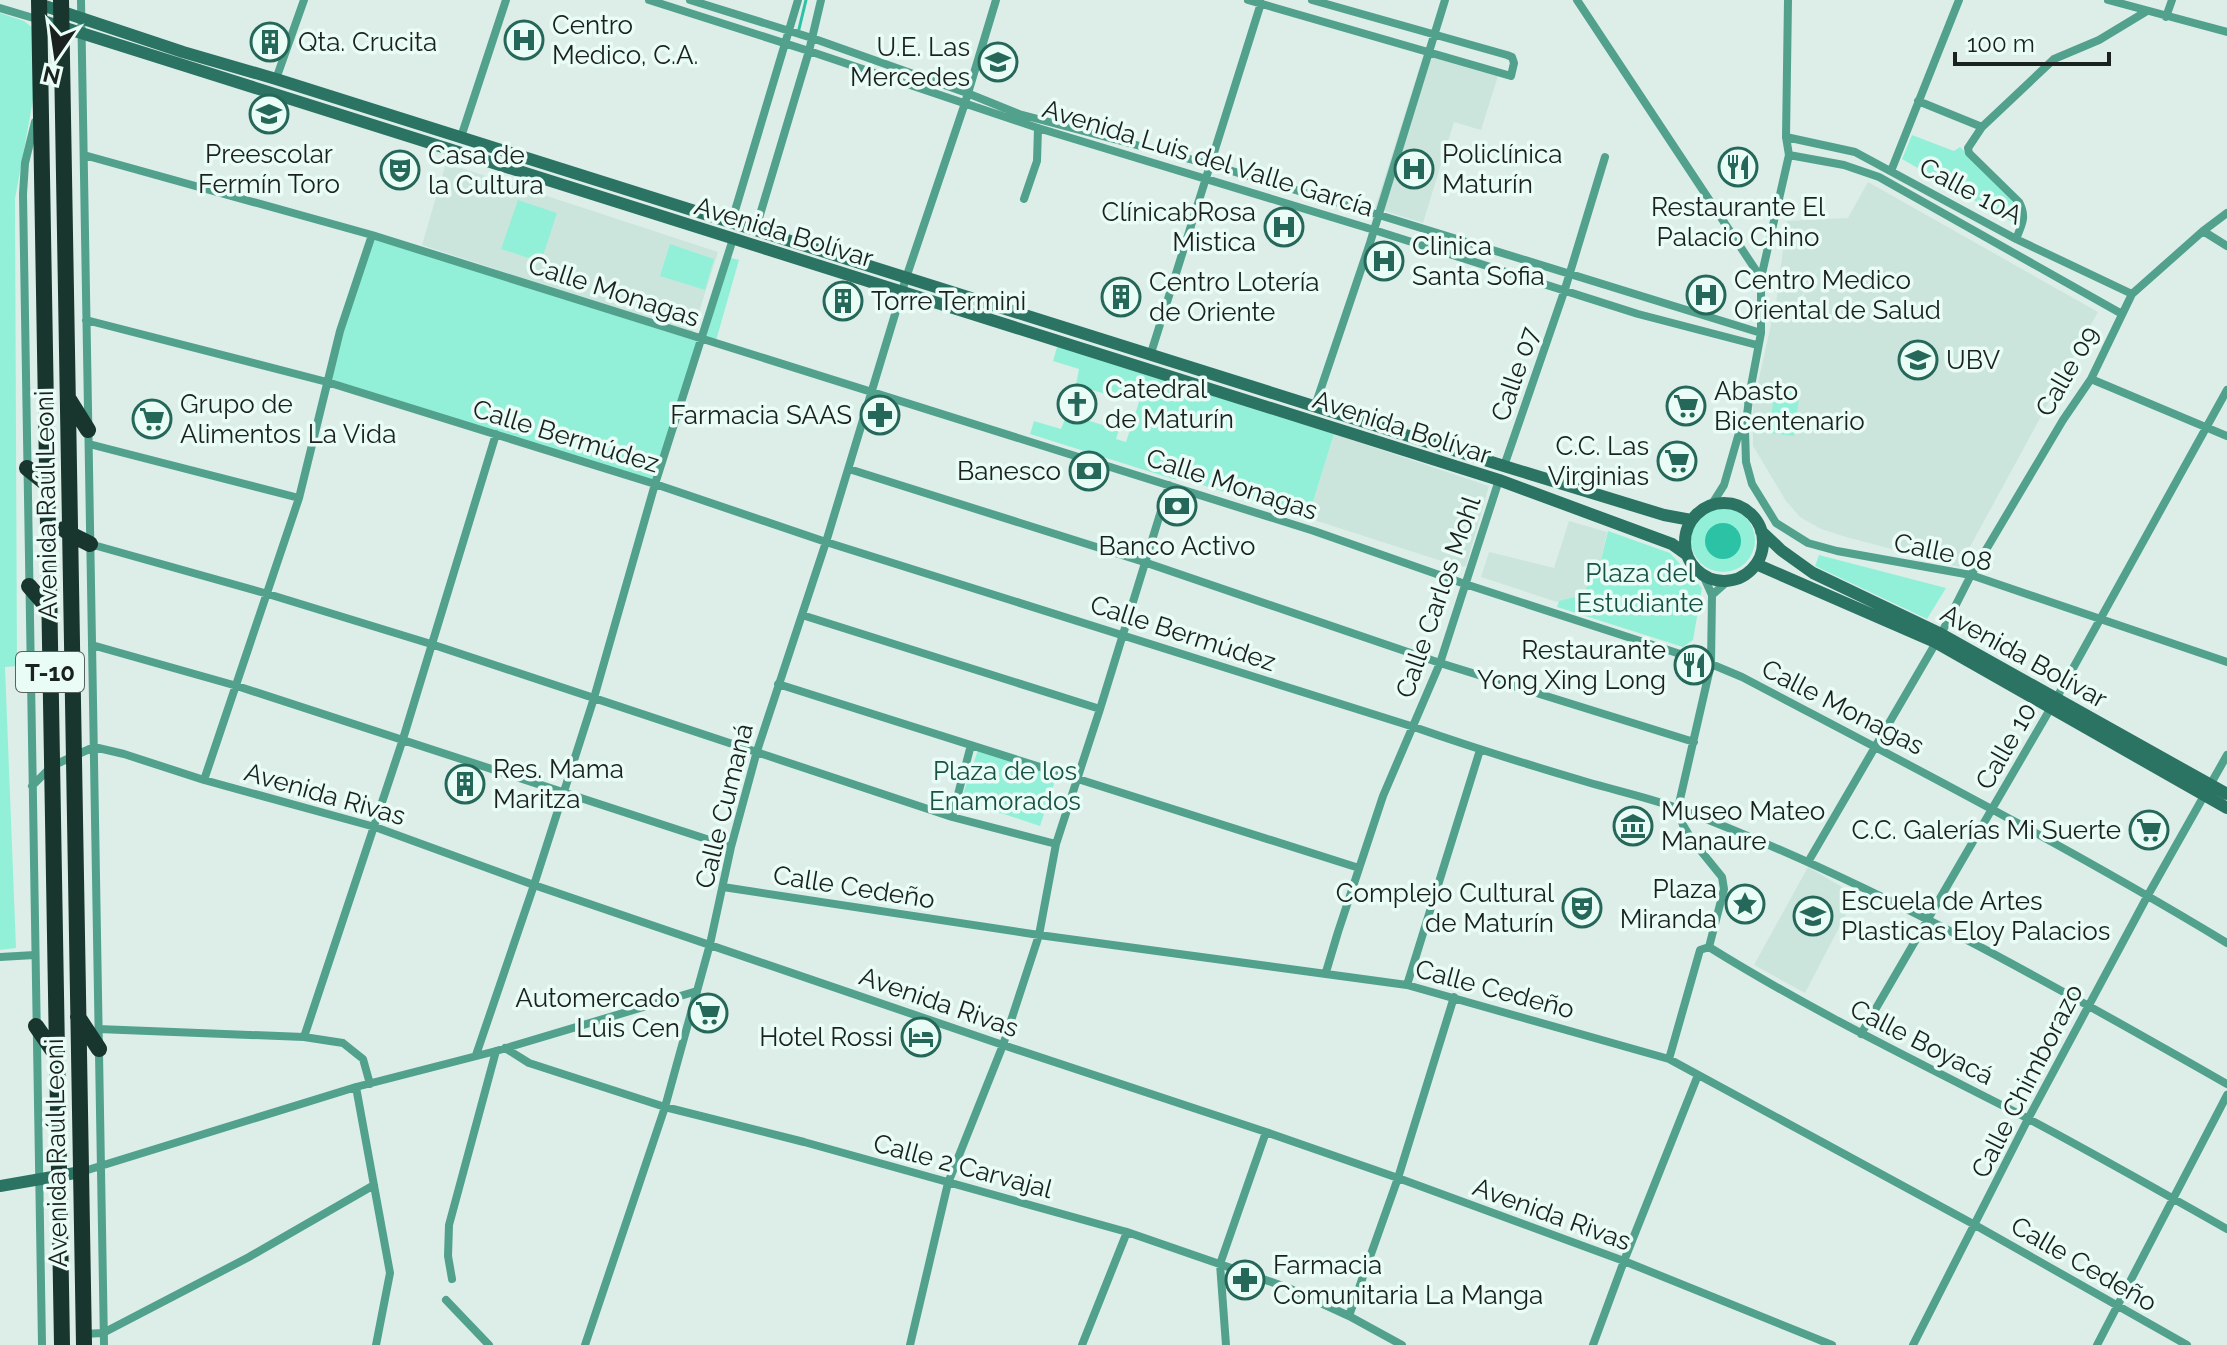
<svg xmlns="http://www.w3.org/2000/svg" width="2227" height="1345" font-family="Raleway,sans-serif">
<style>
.built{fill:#cbe5dd}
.green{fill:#93f0d8}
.water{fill:#2cc2a5}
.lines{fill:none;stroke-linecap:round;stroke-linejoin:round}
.stream{stroke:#2cc2a5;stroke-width:3}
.street{stroke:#51a18d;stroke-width:8}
.secondary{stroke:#2b7363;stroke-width:12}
.highway{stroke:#18352e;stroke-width:16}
.labels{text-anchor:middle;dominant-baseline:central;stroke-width:7;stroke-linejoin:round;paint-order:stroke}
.shield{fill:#eafcf6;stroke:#586360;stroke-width:2}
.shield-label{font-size:24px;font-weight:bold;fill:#1a211f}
.poi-label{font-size:26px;fill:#1a211f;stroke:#eafcf6;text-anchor:start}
.street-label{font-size:26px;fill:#1a211f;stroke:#eafcf6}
.park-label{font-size:26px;fill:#185245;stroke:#eafcf6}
</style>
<rect width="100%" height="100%" fill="#ddeee9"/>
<path class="built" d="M1424 53 1498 76 1481 130 1454 122 1423 223 1375 208Z
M446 163 718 252 692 334 422 245Z
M1868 182 2098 312 1959 567 1846 537 1821 529 1800 517 1786 501 1753 446V405L1774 311 1793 314 1823 261 1792 312 1775 310 1787 221 1848 218Z
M1334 434 1489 486 1466 566 1460 567 1308 518Z
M1569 521 1607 532 1599 568 1582 596 1557 602 1481 577 1489 552 1554 568Z
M1808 867 1856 895 1805 993 1754 965Z"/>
<path class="green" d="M0 13 24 21 33 28 37 78 15 199 17 666 5 667 16 948 0 950Z
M1912 135 1954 151 1960 147 2016 202 2022 219 2019 226 1902 159Z
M518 200 557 213 541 262 501 249Z
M372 235 702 340 727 257 739 260 715 344 703 340 655 484 327 382Z
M670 244 714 259 705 290 660 276Z
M1058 344 1334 434 1308 518 1180 478 1173 479 1030 434 1034 421 1061 429 1067 414 1119 430 1116 439 1126 442 1141 396 1131 393 1128 401 1076 385 1079 369 1053 361Z
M1775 387 1800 390 1794 436 1769 433Z
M1691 540a32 32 0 1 1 64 0a32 32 0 1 1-64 0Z
M1608 531 1670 553 1702 588 1693 640 1683 647 1557 607 1559 601 1582 595 1599 568Z
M1819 555 1946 588 1927 619 1815 566Z
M978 750 1057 775 1040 826 961 800Z"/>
<path class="water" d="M1705 541a18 18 0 1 1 36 0a18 18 0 1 1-36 0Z"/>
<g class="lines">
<path class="stream" d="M799 29 806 0"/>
<path class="street" d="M81 0 104 1345
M649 0 809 51 1038 128 1374 230 1638 314 1757 345
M690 0 812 38 967 93 1019 114 1212 165 1379 215 1761 333
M1248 0 1511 76 1514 63 1512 57 1507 55 1312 0
M1577 0 1761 278
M2108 0 2227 32
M0 8 40 20
M2166 17 2172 0
M276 79 304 0
M1918 101 1982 127
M35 122 25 163 23 194 42 1345
M461 137 506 0
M1786 137 1855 152 2016 239 2132 294
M84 155 372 235 1314 531 1465 584 1711 664 1742 677C1905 763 2069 847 2227 943
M1789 155 1844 165 1879 177 2122 314
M1891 171 1959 0
M1024 199 1037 161 1038 128
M759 218 809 51 821 0
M731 224 798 0
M2203 231 2227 246
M2016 239C2022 224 2027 217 2019 202L1969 153 1968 148 1982 127 2054 59 2099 40 2147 11
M86 320 327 382 655 484 826 542 1414 727C1471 747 1529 765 1587 782 1618 791 1650 798 1680 809 1871 881 2050 983 2227 1084
M1151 353 1261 3
M2091 379 2227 436
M1749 399 1745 431 1746 462 1752 484 1776 523 1808 543 1837 551 1971 575 2227 662
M1748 402 1761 333V278L1789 155 1786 137 1788 0
M1315 406 1370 243 1445 0
M89 444 299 498
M1504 466 1565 289 1605 157
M849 469 1144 562 1440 663 1694 742
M1712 504 1724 485 1743 419
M90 544 268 594 431 644 952 817 1056 844
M1703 575 1712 595 1711 664 1678 808 1683 825 1692 840 1722 877 1724 889 1709 947
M1712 595 1729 580
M802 615 1100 709
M92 645 237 686 731 847
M778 684 1359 868
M204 780 299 498 340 331 372 235
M32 786 52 766 94 747 124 754 204 780 375 827 534 885 1003 1045 1266 1132 1398 1178 1624 1261 1832 1345
M952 817 971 745
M1808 862 1941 634 1971 575 2063 420 2091 379 2132 294 2203 231 2227 213
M723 887 1039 935 1407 985 1669 1059 1975 1225 2187 1345
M1709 947C1810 1010 1918 1062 2025 1117 2093 1153 2160 1191 2227 1229
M0 957 35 955
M1326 972 1338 932 1383 796 1440 663 1499 480
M1407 985 1480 750
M98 1029 304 1037 343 1043 363 1059 370 1084
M1861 1034 2056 699 2227 390
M304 1037 403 739 496 434
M505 1048 529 1063 665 1107 804 1142 1127 1232 1286 1287 1349 1316 1402 1345
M476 1055 534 885 594 698 655 484 733 239
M1669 1059 1700 950 1709 947
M356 1087 390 1273 376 1345
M81 1172 356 1087 496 1051 697 991
M452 1279 448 1256 449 1225 496 1051
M446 1300 489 1345
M1349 1316 1398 1178 1454 997
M84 1334 103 1333 249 1257 374 1185
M585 1345 665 1107 710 944 731 847 757 751 826 542 906 278 965 103 996 0
M910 1345 948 1183 1003 1045 1039 935 1056 844 1100 709 1169 485
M1082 1345 1127 1232
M1226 1345 1220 1264 1266 1132
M1593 1345 1624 1261 1698 1075
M1913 1345 2028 1119 2148 895 2227 755
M2097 1345 2227 1095"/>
<path class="secondary" d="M39 4 183 52 276 79 1504 466 1664 515 1691 520
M40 20 1499 480 1672 544 1686 554
M1685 542a39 39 0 1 1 78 0a39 39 0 1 1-78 0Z
M1761 531 1781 550 1813 573 1941 634 2227 794
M1756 564 1935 642 2227 808
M0 1186 81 1172"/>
<path class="highway" d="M39 0 62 1345
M61 0 84 1345
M68 398 88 430
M27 468 47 484
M64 529 70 534 90 544
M29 586 49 609
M78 1017 99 1049
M36 1026 56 1055"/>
</g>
<defs>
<g id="hospital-ring" transform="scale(2)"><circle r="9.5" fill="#eafcf6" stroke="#256859" stroke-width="1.5"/><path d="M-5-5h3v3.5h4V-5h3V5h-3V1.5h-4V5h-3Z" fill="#256859"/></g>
<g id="building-ring" transform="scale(2)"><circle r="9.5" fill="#eafcf6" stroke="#256859" stroke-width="1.5"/><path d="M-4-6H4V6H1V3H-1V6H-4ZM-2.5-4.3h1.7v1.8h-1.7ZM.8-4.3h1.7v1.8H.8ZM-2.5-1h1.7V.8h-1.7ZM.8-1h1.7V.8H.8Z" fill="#256859"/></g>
<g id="school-ring" transform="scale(2)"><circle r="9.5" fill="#eafcf6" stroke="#256859" stroke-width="1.5"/><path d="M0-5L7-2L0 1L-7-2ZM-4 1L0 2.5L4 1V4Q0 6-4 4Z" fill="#256859"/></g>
<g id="restaurant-ring" transform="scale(2)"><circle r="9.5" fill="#eafcf6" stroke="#256859" stroke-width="1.5"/><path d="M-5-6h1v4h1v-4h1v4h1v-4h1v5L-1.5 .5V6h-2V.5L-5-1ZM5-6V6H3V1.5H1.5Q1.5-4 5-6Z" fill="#256859"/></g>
<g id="theatre-ring" transform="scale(2)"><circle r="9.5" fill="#eafcf6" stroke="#256859" stroke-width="1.5"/><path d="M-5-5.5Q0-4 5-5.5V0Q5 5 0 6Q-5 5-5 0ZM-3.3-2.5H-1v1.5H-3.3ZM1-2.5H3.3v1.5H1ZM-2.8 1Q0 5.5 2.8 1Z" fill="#256859"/></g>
<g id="university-ring" transform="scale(2)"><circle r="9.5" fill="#eafcf6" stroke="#256859" stroke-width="1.5"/><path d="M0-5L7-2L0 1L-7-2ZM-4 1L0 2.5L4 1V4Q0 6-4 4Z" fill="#256859"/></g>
<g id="church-ring" transform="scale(2)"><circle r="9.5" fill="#eafcf6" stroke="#256859" stroke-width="1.5"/><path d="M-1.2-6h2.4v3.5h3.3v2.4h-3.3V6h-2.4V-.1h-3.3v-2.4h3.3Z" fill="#256859"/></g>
<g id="supermarket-ring" transform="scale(2)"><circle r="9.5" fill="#eafcf6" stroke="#256859" stroke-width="1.5"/><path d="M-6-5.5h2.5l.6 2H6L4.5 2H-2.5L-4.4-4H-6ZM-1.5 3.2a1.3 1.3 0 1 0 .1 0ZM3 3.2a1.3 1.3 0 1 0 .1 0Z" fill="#256859"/></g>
<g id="pharmacy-ring" transform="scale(2)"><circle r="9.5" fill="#eafcf6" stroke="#256859" stroke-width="1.5"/><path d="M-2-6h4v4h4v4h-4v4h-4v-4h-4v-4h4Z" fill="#256859"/></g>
<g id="bank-ring" transform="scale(2)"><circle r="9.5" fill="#eafcf6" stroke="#256859" stroke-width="1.5"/><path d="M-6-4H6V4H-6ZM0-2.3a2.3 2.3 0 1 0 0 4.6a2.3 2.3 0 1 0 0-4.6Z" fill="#256859"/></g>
<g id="museum-ring" transform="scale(2)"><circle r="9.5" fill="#eafcf6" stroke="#256859" stroke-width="1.5"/><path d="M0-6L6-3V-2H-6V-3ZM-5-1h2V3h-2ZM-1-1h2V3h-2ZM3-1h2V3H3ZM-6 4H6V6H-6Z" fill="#256859"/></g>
<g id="sight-ring" transform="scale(2)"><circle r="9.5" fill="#eafcf6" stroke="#256859" stroke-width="1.5"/><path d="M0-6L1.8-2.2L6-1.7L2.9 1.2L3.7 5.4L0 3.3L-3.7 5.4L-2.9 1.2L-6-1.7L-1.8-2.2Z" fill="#256859"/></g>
<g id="hotel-ring" transform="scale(2)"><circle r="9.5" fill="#eafcf6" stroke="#256859" stroke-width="1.5"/><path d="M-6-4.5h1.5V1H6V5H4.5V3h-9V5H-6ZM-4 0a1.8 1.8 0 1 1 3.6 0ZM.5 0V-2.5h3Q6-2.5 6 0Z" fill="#256859"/></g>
</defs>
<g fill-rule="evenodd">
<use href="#hospital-ring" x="524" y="40"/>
<use href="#building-ring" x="270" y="42"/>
<use href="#school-ring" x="998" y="62"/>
<use href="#school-ring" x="269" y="114"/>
<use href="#restaurant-ring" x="1738" y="167"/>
<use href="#hospital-ring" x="1414" y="169"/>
<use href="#theatre-ring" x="400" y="170"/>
<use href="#hospital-ring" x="1284" y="227"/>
<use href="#hospital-ring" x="1384" y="261"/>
<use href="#hospital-ring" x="1706" y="295"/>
<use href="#building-ring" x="1121" y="297"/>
<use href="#building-ring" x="843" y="301"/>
<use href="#university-ring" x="1918" y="360"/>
<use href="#church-ring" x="1077" y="404"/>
<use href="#supermarket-ring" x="1686" y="406"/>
<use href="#pharmacy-ring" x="880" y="415"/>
<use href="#supermarket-ring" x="152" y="419"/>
<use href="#supermarket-ring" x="1677" y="461"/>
<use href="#bank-ring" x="1089" y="471"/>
<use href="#bank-ring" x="1177" y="506"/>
<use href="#restaurant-ring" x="1694" y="665"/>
<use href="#building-ring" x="465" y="784"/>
<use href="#museum-ring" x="1633" y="826"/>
<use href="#supermarket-ring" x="2149" y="830"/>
<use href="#sight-ring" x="1745" y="904"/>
<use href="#theatre-ring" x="1582" y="908"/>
<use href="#university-ring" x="1813" y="916"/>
<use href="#supermarket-ring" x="708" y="1013"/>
<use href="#hotel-ring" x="921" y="1037"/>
<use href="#pharmacy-ring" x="1245" y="1280"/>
</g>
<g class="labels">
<rect class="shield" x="16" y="652" width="68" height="40" rx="6"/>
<g class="shield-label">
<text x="50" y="672">T-10</text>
</g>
<g class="poi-label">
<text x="552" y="25">Centro<tspan x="552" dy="30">Medico, C.A.</tspan></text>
<text x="298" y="42">Qta. Crucita</text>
<text x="970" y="47" text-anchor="end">U.E. Las<tspan x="970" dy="30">Mercedes</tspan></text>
<text x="269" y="154" text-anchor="middle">Preescolar<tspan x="269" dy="30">Fermín Toro</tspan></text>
<text x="1442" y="154">Policlínica<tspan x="1442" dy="30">Maturín</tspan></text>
<text x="428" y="155">Casa de<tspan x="428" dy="30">la Cultura</tspan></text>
<text x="1738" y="207" text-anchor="middle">Restaurante El<tspan x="1738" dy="30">Palacio Chino</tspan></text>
<text x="1256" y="212" text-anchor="end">ClínicabRosa<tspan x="1256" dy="30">Mistica</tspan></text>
<text x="1412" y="246">Clinica<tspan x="1412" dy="30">Santa Sofia</tspan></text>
<text x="1734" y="280">Centro Medico<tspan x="1734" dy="30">Oriental de Salud</tspan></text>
<text x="1149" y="282">Centro Lotería<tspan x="1149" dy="30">de Oriente</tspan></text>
<text x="871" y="301">Torre Termini</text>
<text x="1946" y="360">UBV</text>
<text x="1105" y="389">Catedral<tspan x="1105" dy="30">de Maturín</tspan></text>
<text x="1714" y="391">Abasto<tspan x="1714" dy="30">Bicentenario</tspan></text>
<text x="180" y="404">Grupo de<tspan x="180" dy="30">Alimentos La Vida</tspan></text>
<text x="852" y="415" text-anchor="end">Farmacia SAAS</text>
<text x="1649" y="446" text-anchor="end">C.C. Las<tspan x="1649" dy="30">Virginias</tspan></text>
<text x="1061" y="471" text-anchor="end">Banesco</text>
<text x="1177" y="546" text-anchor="middle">Banco Activo</text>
<text x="1666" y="650" text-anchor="end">Restaurante<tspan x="1666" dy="30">Yong Xing Long</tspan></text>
<text x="493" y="769">Res. Mama<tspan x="493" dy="30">Maritza</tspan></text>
<text x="1661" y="811">Museo Mateo<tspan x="1661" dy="30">Manaure</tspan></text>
<text x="2121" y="830" text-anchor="end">C.C. Galerías Mi Suerte</text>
<text x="1717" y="889" text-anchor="end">Plaza<tspan x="1717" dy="30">Miranda</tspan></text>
<text x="1554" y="893" text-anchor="end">Complejo Cultural<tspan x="1554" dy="30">de Maturín</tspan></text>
<text x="1841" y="901">Escuela de Artes<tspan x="1841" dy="30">Plasticas Eloy Palacios</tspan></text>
<text x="680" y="998" text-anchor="end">Automercado<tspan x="680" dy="30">Luis Cen</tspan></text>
<text x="893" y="1037" text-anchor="end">Hotel Rossi</text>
<text x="1273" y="1265">Farmacia<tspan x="1273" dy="30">Comunitaria La Manga</tspan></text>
</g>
<g class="street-label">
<text transform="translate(1208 158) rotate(17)">Avenida Luis del Valle García</text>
<text transform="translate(1971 191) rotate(28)">Calle 10A</text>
<text transform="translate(784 232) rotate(17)">Avenida Bolívar</text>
<text transform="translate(614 291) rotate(18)">Calle Monagas</text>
<text transform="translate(2067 371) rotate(-60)">Calle 09</text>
<text transform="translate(1515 374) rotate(-71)">Calle 07</text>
<text transform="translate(1402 427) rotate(18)">Avenida Bolívar</text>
<text transform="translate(566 436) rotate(17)">Calle Bermúdez</text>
<text transform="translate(1232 484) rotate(18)">Calle Monagas</text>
<text transform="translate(46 505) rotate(-91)">Avenida Raúl Leoni</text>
<text transform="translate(1943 552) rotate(12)">Calle 08</text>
<text transform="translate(1438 597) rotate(-71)">Calle Carlos Mohl</text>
<text transform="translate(1183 633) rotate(18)">Calle Bermúdez</text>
<text transform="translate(2024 656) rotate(29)">Avenida Bolívar</text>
<text transform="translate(1843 707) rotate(27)">Calle Monagas</text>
<text transform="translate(2006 746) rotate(-60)">Calle 10</text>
<text transform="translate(325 794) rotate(16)">Avenida Rivas</text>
<text transform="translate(724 806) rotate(-76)">Calle Cumaná</text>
<text transform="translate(854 887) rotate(9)">Calle Cedeño</text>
<text transform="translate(1495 989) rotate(15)">Calle Cedeño</text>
<text transform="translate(939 1002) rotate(19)">Avenida Rivas</text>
<text transform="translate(1922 1042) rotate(27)">Calle Boyacá</text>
<text transform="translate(2027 1081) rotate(-63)">Calle Chimborazo</text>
<text transform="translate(56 1153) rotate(-91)">Avenida Raúl Leoni</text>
<text transform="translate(963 1166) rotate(15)">Calle 2 Carvajal</text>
<text transform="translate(1552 1214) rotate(20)">Avenida Rivas</text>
<text transform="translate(2084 1264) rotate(30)">Calle Cedeño</text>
</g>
<g class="park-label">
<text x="1640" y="573">Plaza del<tspan x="1640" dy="30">Estudiante</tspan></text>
<text x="1005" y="771">Plaza de los<tspan x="1005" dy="30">Enamorados</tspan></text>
</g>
</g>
<g transform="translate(56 56) rotate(193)" stroke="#eafcf6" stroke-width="6" paint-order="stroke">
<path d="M0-6L14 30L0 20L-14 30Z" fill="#1a211f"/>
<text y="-12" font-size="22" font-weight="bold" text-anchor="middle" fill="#1a211f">N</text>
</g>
<path d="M1955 52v12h154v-12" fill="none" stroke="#1a211f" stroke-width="4"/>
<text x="1967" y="52" font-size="24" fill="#1a211f" stroke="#eafcf6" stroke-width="6" paint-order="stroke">100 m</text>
</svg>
